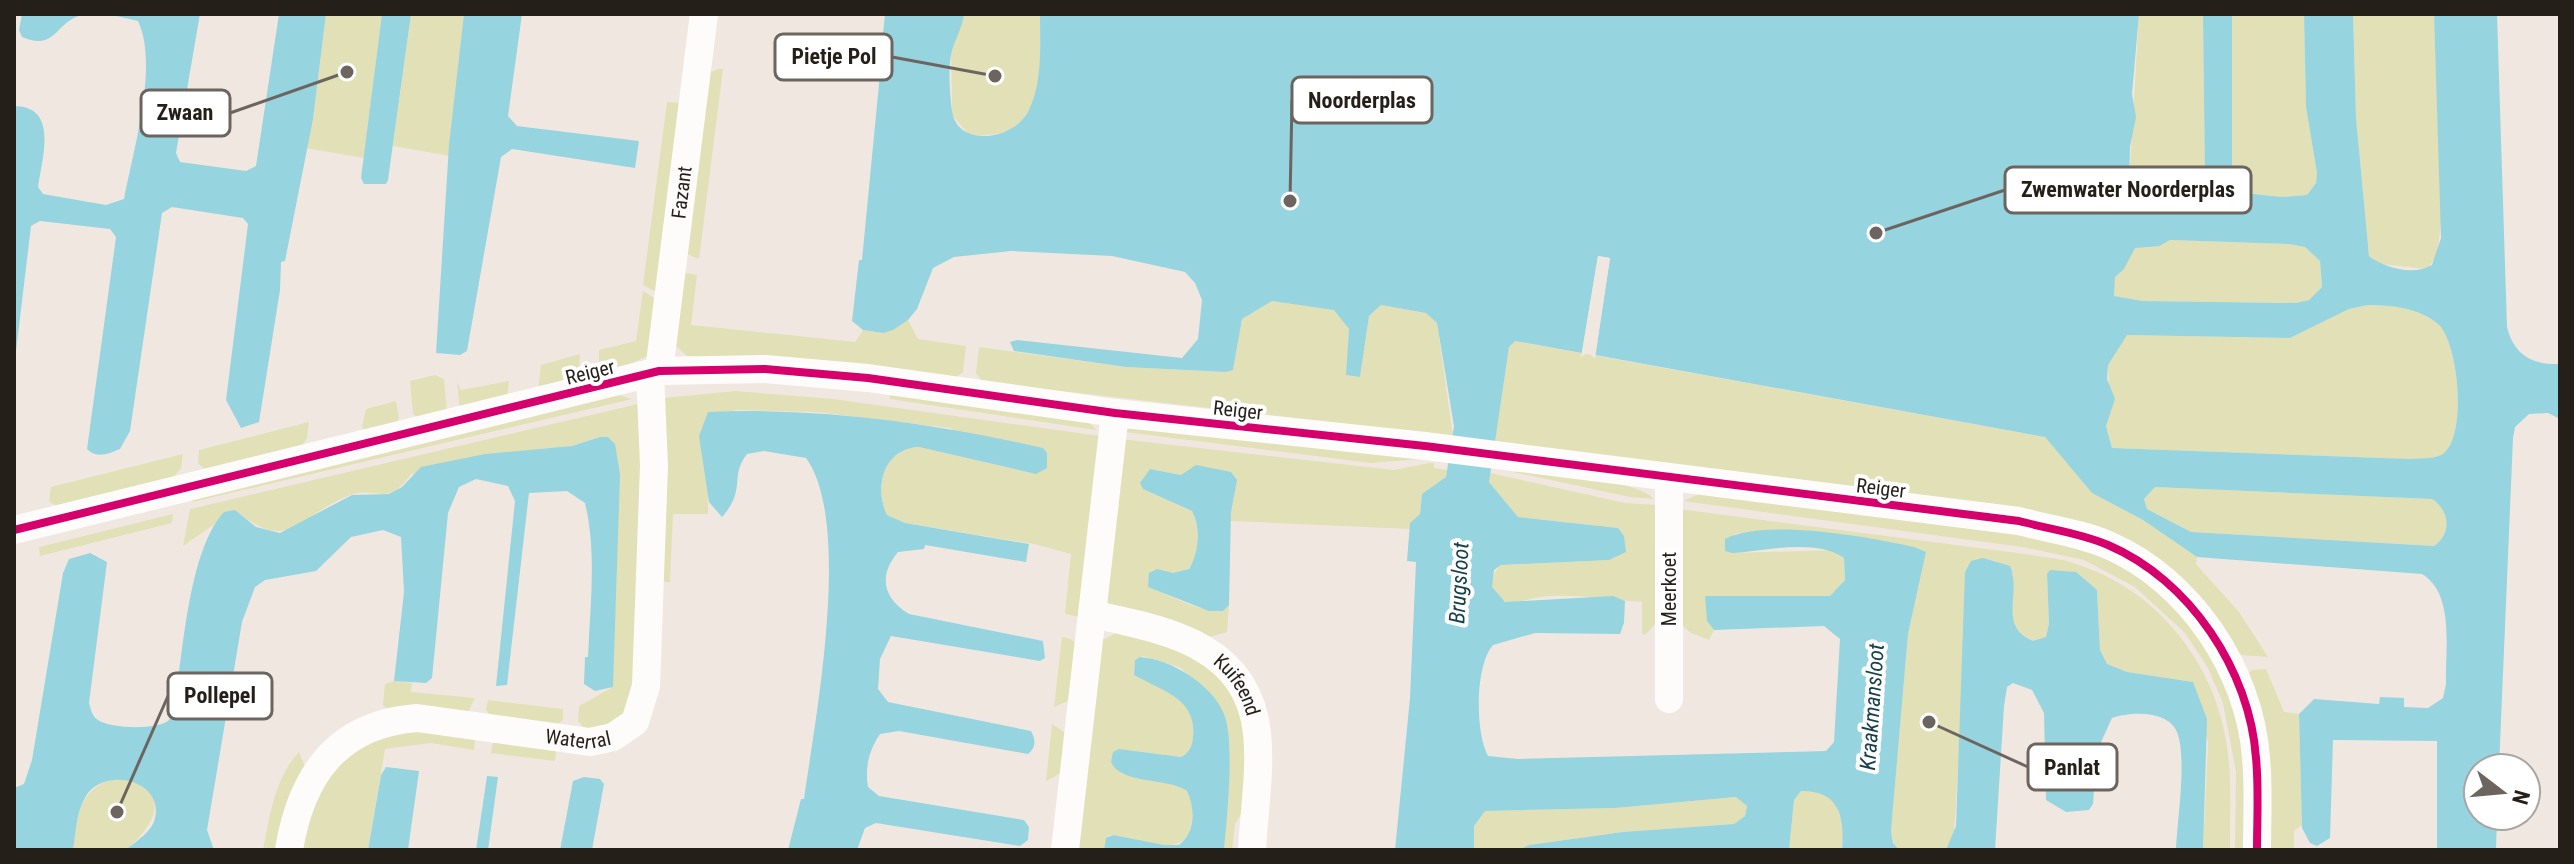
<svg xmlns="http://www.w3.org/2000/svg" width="2574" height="864" font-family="'Roboto Condensed',sans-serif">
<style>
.green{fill:#e1e0b7}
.water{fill:#96d4e0;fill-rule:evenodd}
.pier{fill:#f0e8e0}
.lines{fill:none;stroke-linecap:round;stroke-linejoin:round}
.minor{stroke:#fdfcfa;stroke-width:28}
.cycleway-casing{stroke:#fff;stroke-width:13}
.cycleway{stroke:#d6006c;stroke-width:8}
.labels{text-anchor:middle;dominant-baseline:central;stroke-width:8;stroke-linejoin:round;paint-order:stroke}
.street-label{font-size:20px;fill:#251f1a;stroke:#fff}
.water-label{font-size:22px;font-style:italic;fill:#16414a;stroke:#fff}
.leader{fill:none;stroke:#6c655f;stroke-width:3}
.callout-dot{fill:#6c655f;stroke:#fff;stroke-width:3}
.callout{fill:#fff;stroke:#6c655f;stroke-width:3}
.callout-label{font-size:22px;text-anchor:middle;font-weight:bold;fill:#251f1a}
</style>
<rect width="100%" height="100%" fill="#f0e8e0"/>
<path class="green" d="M326 14H382L364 158 305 148 313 119Z
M411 14H464L450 156 393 146Z
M964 14H1040C1040 46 1046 109 1014 128 1002 135 983 135 971 137L952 115V105L951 54Z
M2139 14H2203L2205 184 2201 196C2181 199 2139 205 2129 184Z
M2232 14H2304L2306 107 2317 173 2316 183 2307 195 2282 197 2244 193 2232 179Z
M2353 14H2434L2441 223 2437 256 2427 269 2380 264 2369 256 2356 118Z
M718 69H723L699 259 682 252 703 75Z
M667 102 679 103 660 294 643 285Z
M2169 240 2289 244 2305 247 2320 261 2322 287 2309 300 2296 303 2143 301 2114 296V277L2135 248Z
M686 273 697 275 691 325 855 342 863 330 883 333 908 320 918 339 966 346 963 372 954 379 687 356 676 346 679 277Z
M643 291 659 301 650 355 609 373 599 361V350L636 341Z
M1272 301 1334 309 1349 329 1347 375 1360 377 1369 316 1381 305 1427 313 1437 323 1453 436 983 382 976 373 979 347 1126 367 1226 372 1233 369 1242 319Z
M2368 305C2391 305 2421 308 2439 325 2459 345 2468 440 2441 455 2433 459 2420 458 2410 459L2112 448 2106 425 2110 412 2108 365 2126 335 2290 338 2349 309Z
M1515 341 2045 437 2092 493 2143 520 2197 557 2196 564 2239 612 2268 657 2240 655 2149 558 1494 442 1509 347Z
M580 354 578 381 538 391 541 365Z
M435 375 444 379 447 413 420 419 413 414 410 381Z
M509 381 507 399 460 410 457 382 461 390Z
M735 391 833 399 1100 436 1080 617 1065 614 1071 554 1034 544 905 523 887 515C874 486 884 449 919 447L1036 474 950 428 817 412 735 410 708 483V514H673L670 582H662L664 398Z
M889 392 1090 423 1096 430 890 399Z
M618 395 632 399 192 502 198 494Z
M396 401 399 418 396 425 367 433 362 427 366 409Z
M638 404 642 414 636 688 630 709 617 725 585 729 578 721 579 706 613 687 600 437 572 446 411 474C387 508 379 486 351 495 299 513 292 557 235 510L183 546 190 509Z
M309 422 307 438 300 449 207 471 198 463 199 450Z
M1131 426 1422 459 1371 463 1125 432Z
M1120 439 1394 470 1429 463H1434V468L1447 470 1446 477 1422 495 1420 514 1410 523V529L1231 521V512L1181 475 1150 469 1143 489 1192 511C1199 525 1201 555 1189 568 1184 573 1157 582 1148 587 1168 593 1211 621 1229 605L1227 632 1206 638 1110 607 1106 600Z
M183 454 181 468 171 480 59 508 49 501 51 487Z
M1513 472C1539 469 1637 480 1654 499L1630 497Z
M1490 473 1625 503 1657 505 1658 621 1645 635 1642 634V602C1610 600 1575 593 1541 597 1530 598 1515 605 1504 601 1487 596 1490 574 1501 565L1609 560 1618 528 1518 517 1489 482Z
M2155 487 2433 499C2450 510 2452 534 2434 546L2191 532 2147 509 2144 499Z
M1701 493C1771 502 1842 511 1912 519 2050 537 2158 542 2227 682 2252 732 2246 796 2248 850H2235L2236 772 2223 703 2208 668 2185 633 2135 587 2084 560 2022 547 1683 501Z
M1679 509 2025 554C2041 557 2058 558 2073 563 2156 588 2215 662 2227 746 2232 780 2230 816 2230 850H2203L2208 743 2193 682 2127 672 2107 664 2100 651 2097 590 2047 574 2049 624 2046 638 2033 641C2004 629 2012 599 2013 573L1965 571V651L1954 835 1946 850 1895 848 1891 831 1908 634 1926 552C1864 540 1798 522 1735 534L1732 553 1834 550 1844 558 1845 580 1830 596 1707 621 1714 630 1709 640 1691 633 1677 621Z
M173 514 172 523 40 556 39 547Z
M1121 631 1160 638 1218 673 1239 707 1246 750 1241 814 1235 824 1232 850H1224L1229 780 1224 714 1181 668 1143 656 1135 660 1134 675C1164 691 1197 696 1193 737 1192 747 1189 753 1181 757L1119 749 1121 774 1175 784 1187 791C1193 803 1194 816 1190 829 1181 862 1132 835 1109 835L1104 850H1075L1100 641Z
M1062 637 1071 639 1077 645 1072 699 1054 707Z
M2266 669 2284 712 2299 714 2302 825 2294 831V850H2268L2246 675 2252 670Z
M394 681 412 683 411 692 475 698 467 714 391 712 383 705 385 684Z
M488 700 563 709V720L555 726 492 718 486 710Z
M1052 724 1064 732 1063 772 1046 781Z
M409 728 475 740 474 750 431 743 385 749 368 850H299L314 791 357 746Z
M493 742 550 744 556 752 555 761 491 753Z
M299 752 306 769 280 850H263C270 816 274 779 299 752Z
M113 778C171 785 162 819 126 850H73C78 816 77 792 113 778Z
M1801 791H1816L1834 800 1844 827 1842 850H1789L1794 800Z
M1736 797 1747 806 1745 816 1734 824 1623 832 1529 845 1519 850H1474V826L1485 811 1615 808Z"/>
<path class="water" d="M22 14H89C55 16 59 53 22 37L19 30Z
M108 14H200L176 153 180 162 246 171 256 166 279 14H326L313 119 285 261 281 262 280 290 259 422 241 428 226 400 248 224 243 218 172 207 162 213 130 431 120 449C108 454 97 459 87 449L116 237 110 229 40 221 31 226 14 368V106C59 106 42 158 38 187L43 194 106 205 124 199C133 151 159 65 138 21Z
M382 14H411L388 180 386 184H364L361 178Z
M464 14H522L508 116 517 126 639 141 635 168 512 149 501 157 467 351 460 355 436 353 449 145Z
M885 14H964C962 29 954 41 951 55 948 71 950 95 952 111 958 149 1014 139 1028 112 1043 83 1040 45 1040 14H2139L2132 94 2136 117 2130 147 2129 184C2138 203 2182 199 2201 196L2205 184 2203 14H2232V179L2244 193 2282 197 2307 195 2316 183 2317 173 2306 107 2304 14H2353L2356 118 2369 256C2384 268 2414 276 2432 265L2441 238 2434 14H2497L2507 327C2514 355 2532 365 2560 364V419L2548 413 2529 414 2515 427 2513 438 2499 768H2478V816H2497L2496 850H2437V741L2333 740 2330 838 2317 846 2310 843 2302 828 2299 714 2314 699 2379 704 2380 697 2404 698V707L2428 708 2443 698 2446 684C2445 649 2455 594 2422 574L2197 557 2143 520 2092 493 2045 437 1595 355 1610 258 1598 256 1582 353 1515 341 1509 347 1489 482 1518 517 1618 528 1624 536 1626 552 1609 560 1501 565 1494 570 1492 587 1505 602 1613 596 1625 601 1624 623 1620 634 1535 633 1493 645C1475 665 1475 733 1488 756L1518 759 1826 751 1834 742 1840 639 1824 626 1714 630 1707 621 1705 596H1830L1845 580 1844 558C1816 538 1764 551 1732 553L1725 551V539C1765 518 1869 537 1914 547L1926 552 1908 634 1891 831 1893 843 1899 850H1842C1845 817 1839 790 1801 791L1794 800 1789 850H1519L1529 845 1623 832 1734 824 1745 816 1747 806 1736 797 1615 808 1485 811 1474 826V850H1395L1410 698 1416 562 1407 561 1410 523 1420 514 1422 494 1446 477 1454 426 1437 323 1426 313 1381 305 1369 316 1360 377 1346 375 1349 329 1334 310 1272 301 1242 319 1233 370 1226 372 1126 367 1014 351 1010 342 1017 340 1182 358 1198 339 1202 300 1195 283 1185 272 1112 256 1011 251 954 257 933 268 917 309 908 320 893 330 883 333 863 330 852 321 859 260H862L882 53 887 39 883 34ZM2170 240 2289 244 2305 247 2320 261 2322 287 2309 300 2296 303 2143 301 2114 296 2115 277 2124 269 2135 248 2159 246ZM2368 305C2391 305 2421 308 2439 325 2459 345 2468 440 2441 455 2433 459 2419 458 2410 459L2112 448 2106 426 2115 399 2107 379 2108 365 2127 335 2290 338 2349 309ZM2155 487 2432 499C2450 510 2452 534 2434 546L2191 532 2147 509 2144 499Z
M708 412C821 407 933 423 1043 448L1047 453V468L1036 474 919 447C885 448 873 486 887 515L905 523 1029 544 1026 562 925 545 924 549 898 552C878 576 883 598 909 614L1043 641 1045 658 1040 661 891 636 880 659 878 689 888 702 1031 731C1036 740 1036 748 1028 754L899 731 880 734C868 752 865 769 868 787L879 796 1024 820 1029 827 1028 840 1020 846 876 823 865 828 857 850H788L801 799H804C815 720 853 523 806 458L764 451 747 454C729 477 747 489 722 517L709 502 699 436Z
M600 437H608L615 444 620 474 613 687 595 691 584 684 585 657H588C590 606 597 553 585 503L567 491 529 493 507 685 496 686 515 501 508 486 476 479 459 487 448 513 432 678 426 683 394 681 404 592 401 537 383 530 351 537 316 571 265 580 255 587 242 622 207 830 214 850H126C136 841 152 832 155 818 164 780 104 766 86 796 76 812 76 832 73 850H14V788L24 784 32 760 63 573 69 559 90 553 107 562 89 703C91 710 92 716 98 720 111 729 158 730 169 720L174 709C183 655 188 551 224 512L235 510 256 527 280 533 352 495 389 494 402 487 421 467 485 454 572 446Z
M1196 465 1231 472 1237 480 1231 512 1229 605 1223 611H1209L1148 587 1149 573 1157 569 1173 573 1189 569C1199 553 1201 528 1192 511L1143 489 1140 483 1150 469 1181 475Z
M1983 558 2010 566C2022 593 1997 626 2033 641L2046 637 2049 624 2047 574 2050 570 2076 572 2097 590 2100 650 2107 664 2127 672 2193 682 2207 719 2203 850H2176C2177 822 2188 753 2176 730 2165 710 2130 712 2112 718L2097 751 2093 804 2089 810 2066 812 2046 800 2044 713 2032 690 2013 683 2007 687 2004 706 1995 850H1946L1956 826 1965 572 1971 561Z
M1140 657C1170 659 1212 684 1224 714 1235 741 1227 819 1224 850H1104L1106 838 1113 835 1164 845H1179C1196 832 1195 808 1187 791 1167 777 1121 785 1111 762L1113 752 1119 749 1181 757C1189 753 1192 747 1193 737 1197 698 1162 691 1134 675L1135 660Z
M386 767 419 771 408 850H368L381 775Z
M487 776 498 777 488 850H476Z
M584 777 600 779 604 784 592 850H560L573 781Z"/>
<path class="pier" d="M1598 256 1610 258 1595 359 1591 355 1606 261 1601 260 1586 354 1581 357Z"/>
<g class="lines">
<g class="minor">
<path id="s1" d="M659 371 704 14"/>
<path d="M14 530 659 371 765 369 868 378 1115 413 1425 446 2019 521C2048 529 2081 533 2108 545 2190 580 2250 671 2256 758 2259 788 2257 819 2257 850"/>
<path id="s2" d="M1092 614C1164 630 1247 643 1257 733 1261 770 1254 812 1252 850"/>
<path d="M1669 699V479"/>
<path id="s3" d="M289 850C301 776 337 724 417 718L590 742 613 737 635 722 646 686 654 465 650 373"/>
<path d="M1065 850 1115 413"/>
</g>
<g class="cycleway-casing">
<path id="cycleway" d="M14 530 659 371 765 369 868 378 1115 413 1425 446 2019 521C2048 529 2081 533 2108 545 2190 580 2250 671 2256 758 2259 788 2257 819 2257 850"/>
</g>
<use href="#cycleway" class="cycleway"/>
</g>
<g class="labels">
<g class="street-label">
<text stroke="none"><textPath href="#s1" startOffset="180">Fazant</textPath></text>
<text transform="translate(590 372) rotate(-14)">Reiger</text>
<text transform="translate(1238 410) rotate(6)">Reiger</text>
<text transform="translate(1881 488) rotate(7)">Reiger</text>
<text transform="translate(1669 589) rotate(-90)">Meerkoet</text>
<text stroke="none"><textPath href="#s2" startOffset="168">Kuifeend</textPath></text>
<text stroke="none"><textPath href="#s3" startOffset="364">Waterral</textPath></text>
</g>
<g class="water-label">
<text transform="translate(1459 583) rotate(-87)">Brugsloot</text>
<text transform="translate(1872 707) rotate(-86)">Kraakmansloot</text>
</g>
</g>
<path class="leader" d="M995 76L892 57M1290 201L1292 100M347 72L230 113M1876 233L2005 190M117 812L168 696M1929 722L2028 767"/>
<g class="callout-dot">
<circle cx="995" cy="76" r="8"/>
<circle cx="1290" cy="201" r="8"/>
<circle cx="347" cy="72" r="8"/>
<circle cx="1876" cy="233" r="8"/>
<circle cx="117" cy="812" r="8"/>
<circle cx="1929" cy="722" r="8"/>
</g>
<g class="callout">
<rect x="775" y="34" width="117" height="46" rx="8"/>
<rect x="1292" y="77" width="140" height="46" rx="8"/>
<rect x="141" y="90" width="89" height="46" rx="8"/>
<rect x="2005" y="167" width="246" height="46" rx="8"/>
<rect x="168" y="673" width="104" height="46" rx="8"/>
<rect x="2028" y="744" width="89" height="46" rx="8"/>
</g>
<g class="callout-label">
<text x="834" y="64">Pietje Pol</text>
<text x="1362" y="108">Noorderplas</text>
<text x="185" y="120">Zwaan</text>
<text x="2128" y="197">Zwemwater Noorderplas</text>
<text x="220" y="703">Pollepel</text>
<text x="2072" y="775">Panlat</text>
</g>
<rect width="2574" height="864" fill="none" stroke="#251f1a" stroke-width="32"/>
<g transform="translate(2502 792) rotate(106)"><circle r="38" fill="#ffffff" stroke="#a8a5a3" stroke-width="2"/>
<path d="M0-6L14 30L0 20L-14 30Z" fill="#6c655f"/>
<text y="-12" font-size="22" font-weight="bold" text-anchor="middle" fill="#251f1a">N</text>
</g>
</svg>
